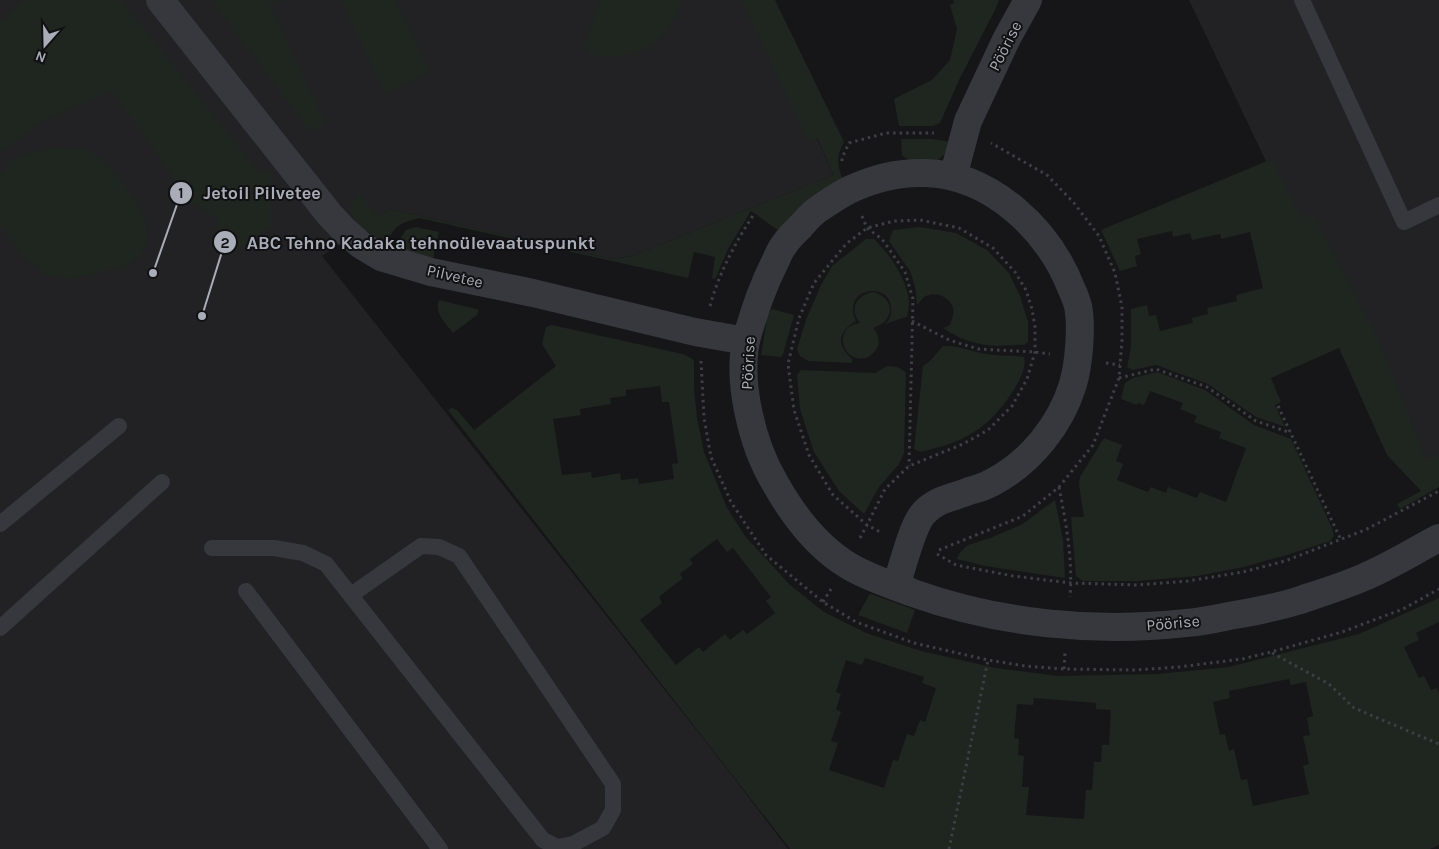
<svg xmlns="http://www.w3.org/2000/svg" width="1439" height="849" font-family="Karla,sans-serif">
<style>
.built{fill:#222225}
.green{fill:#1e261f;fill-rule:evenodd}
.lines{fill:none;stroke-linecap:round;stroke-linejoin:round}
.path{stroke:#3d3f44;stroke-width:3;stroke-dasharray:2.5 4;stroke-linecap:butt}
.lane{stroke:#37383d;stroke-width:16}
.street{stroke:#37383d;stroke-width:28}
.labels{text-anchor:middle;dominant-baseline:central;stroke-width:4;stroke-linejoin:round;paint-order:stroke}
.street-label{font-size:16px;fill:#a8adb8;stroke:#111113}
.leader{fill:none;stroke:#a8adb8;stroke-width:2}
.callout-dot{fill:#a8adb8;stroke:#111113;stroke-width:2}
.mark-label{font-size:15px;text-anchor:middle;font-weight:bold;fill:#111}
.callout-label{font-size:18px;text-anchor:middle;font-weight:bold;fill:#a8adb8;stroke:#111113;stroke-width:4;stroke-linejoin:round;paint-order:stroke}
</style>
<rect width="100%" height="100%" fill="#161618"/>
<path class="built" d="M0 0H751L834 175 632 256 612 259 390 209 322 256 728 770 788 849H0Z
M1189 0H1439V483L1423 490Z"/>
<path class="green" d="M24 0H121L260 173 267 169 271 174V226L227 257 216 241 218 220 191 203 154 149 111 91 42 122 0 152V22Z
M211 0H280L270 5 326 123 310 131Z
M340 0H396L430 72 385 94Z
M600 0H682C680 7 677 15 673 21 657 47 635 58 605 56 595 56 587 55 584 45Z
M740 0H775L844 142C836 157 837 164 843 180L781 229H776L751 211 729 247 715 279 712 278 715 257 694 252 688 278 419 218C398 224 397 224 386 243 378 240 372 235 365 230 350 218 344 209 359 193L378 217 390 209 612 259 632 256 834 175 817 138 809 142Z
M953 0H999L995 10 960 78 940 123 933 126H899L894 99 932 80 950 60 957 29 950 5 954 3Z
M901 139H933L950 142C948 145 947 150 945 153 935 168 913 164 902 155Z
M49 148 88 149 112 168 136 201 147 225 145 251 125 267 72 279 46 275 25 259 0 227V174L12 159Z
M1272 159 1302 219 1313 214 1379 339 1426 459 1439 454V487L1400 509 1397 504 1421 491 1387 455 1339 348 1271 378 1281 402 1275 405 1285 427 1256 417 1208 384 1156 365 1133 370 1127 367 1131 348V309L1147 305 1149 316 1156 315 1160 331 1193 323 1192 318 1208 314 1207 308 1237 301 1236 295 1263 288 1250 232 1221 239 1220 234 1192 240 1190 233 1173 237 1172 231 1137 239 1141 254 1135 256 1137 266 1120 271 1101 230Z
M416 227 439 232 433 258 394 248 406 230Z
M920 227 956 233 987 250 1009 273 1020 296 1028 322V342L1024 345C1014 344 1005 346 996 346 976 345 959 339 943 328L950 325C952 319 954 314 953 308 950 297 936 291 926 296 922 298 920 302 917 305L915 286 910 271 889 241 893 230Z
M866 239H874C891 256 906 277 909 301 909 306 908 312 907 317 899 318 893 322 884 324 889 321 891 317 891 311 894 280 840 286 856 321 838 332 836 344 852 359V363L808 361 800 356 797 349 806 320 821 285 832 266Z
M874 292C896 299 895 322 873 328 877 332 880 339 878 346 876 351 872 355 868 357 844 367 830 327 860 323 848 309 857 294 874 292Z
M439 300 476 309 479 310 477 315 453 333C445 322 434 314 439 300Z
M772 309 794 315 783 354 781 357 761 355 768 313Z
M552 325 683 354 691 358 694 361V388L697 418 704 452 727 508 745 536 790 585 824 612 866 633 921 651 996 668 1058 676 1158 674 1229 667 1359 634 1439 598V622L1416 633 1419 640 1404 647 1419 678 1424 676 1431 690 1437 688 1439 693V845L1430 849H790L448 410 452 408 457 410 474 430 556 366 542 344 546 327ZM660 386 662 402H669L678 463 672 464 674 479 639 484 638 478 621 480 620 473 592 478 591 472 562 475 553 419 581 415 580 409 611 404 610 398 626 396V390ZM717 539 727 552 733 548 771 597 766 601 775 613 747 634 743 630 730 640 725 634 703 652 699 647 676 665 640 620 662 603 659 597 683 578 680 574 693 564 690 559ZM865 658 924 677 922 683 936 688 925 722 920 720 914 736 907 734 898 761 893 760 884 788 829 770 838 743 831 741 841 712 836 709 841 694 836 692 846 660 862 665ZM1289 679 1291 685 1306 682 1313 716 1307 718 1310 735 1303 736 1309 764 1303 766 1309 794 1253 806 1247 779 1241 780 1234 749 1229 751 1225 734 1220 735 1213 702 1230 698 1229 691ZM1034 698 1096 703V709L1111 710 1109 745H1102L1101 762H1094L1092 790H1086L1084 819 1026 815 1029 787H1022L1024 756 1018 755 1019 739 1014 738 1017 704 1033 705Z
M943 346C958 345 973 352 987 354 999 356 1011 355 1024 357 1029 376 999 413 984 425 970 436 953 444 936 448 928 450 920 454 914 449L923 366C933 360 935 354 943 346Z
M887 366 897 367 906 372 904 453 899 464 879 487 864 514 839 491 814 452 800 409 797 375 801 370 875 373Z
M1157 372 1205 390 1254 425 1291 439 1332 528 1334 536 1330 541 1290 554 1244 567 1197 576 1136 581H1083L1076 576 1071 517H1084L1079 485 1080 477 1104 438 1122 445 1116 461 1123 464 1117 480 1148 492 1151 487 1166 493 1168 487 1197 498 1200 492 1226 502 1246 448 1219 438 1221 432 1194 422 1197 416 1180 409 1183 403 1150 391 1144 405 1138 403 1137 405 1121 399 1125 383 1133 378Z
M1055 500 1063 539 1065 578 985 566 957 559 960 552 968 545 990 538 1021 525Z
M871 594 915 610 907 633 858 615 869 595Z"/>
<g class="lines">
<path class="path" d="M842 161V158L849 143 886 133H934
M862 216 867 228 882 239 905 272 913 299 909 466
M710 306C719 273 735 243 754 214
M912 321 949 340 978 349 1035 352 1050 354
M701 361 704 418 711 457 731 502 766 555 823 602 856 622 914 643 988 660 1025 666 1064 669 1135 670 1179 667 1242 659 1271 652 1342 632 1403 609 1439 589
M1106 363 1120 365
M1119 378 1156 369 1207 387 1256 421 1291 433
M1278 406 1341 540
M1059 487C1066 524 1073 559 1070 597
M860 538 867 525 885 489 909 466 963 444 988 430 1012 406 1027 379 1035 352V327L1032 309 1026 290 1015 272 993 248 959 228 920 220 894 221 867 228 846 244 814 283 799 318 788 364 794 410 809 455 833 495 867 525 882 533
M939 550 1023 516 1059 487 1093 445 1119 378 1122 340V307L1115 273 1099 236 1074 203 1047 175 991 143
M937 554 956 565 1013 576 1071 583 1136 585 1188 581 1243 572 1285 561 1365 530 1439 491
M823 602 831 589
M1272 653 1329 684 1354 708 1439 744
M1064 669 1065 653
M949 849 988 660"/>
<path class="lane" d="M1302 0 1404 222 1439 205
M0 524 119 426
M212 548H274L303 553 326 564 543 840 557 847 573 844 603 828 613 810V784L459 556 439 547 421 546 351 595
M246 591 440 849
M0 628 162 482"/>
<path class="street" d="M160 0 329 214 344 230 361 245 381 257 431 272 533 293 695 332 746 341
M953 177 968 121 1007 38 1028 0
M896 586C902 569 912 526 923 514 935 499 953 498 969 491 977 489 986 486 993 482 1031 462 1061 424 1073 384 1079 364 1082 326 1078 306 1078 305 1073 291 1072 290 1049 230 992 175 925 173 899 172 872 179 849 190 839 195 829 202 820 208 812 213 807 219 801 226 795 232 788 238 784 245 780 250 778 255 776 260 763 285 756 307 748 333 735 377 752 445 775 483 793 515 817 547 849 566 869 578 892 585 913 593 1000 624 1095 633 1186 623 1201 622 1215 619 1229 616 1252 612 1275 608 1297 601 1318 594 1341 587 1362 578 1389 567 1414 551 1439 538"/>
</g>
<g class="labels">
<g class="street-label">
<text transform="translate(1005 46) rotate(-63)">Pöörise</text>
<text transform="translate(455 276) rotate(13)">Pilvetee</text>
<text transform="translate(748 363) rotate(-87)">Pöörise</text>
<text transform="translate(1173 623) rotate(-5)">Pöörise</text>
</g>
</g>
<path class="leader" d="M153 273L181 193M202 316L225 242"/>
<g class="callout-dot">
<circle cx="153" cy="273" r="5"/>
<circle cx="202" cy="316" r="5"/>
<circle cx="181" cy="193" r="12"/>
<circle cx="225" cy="242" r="12"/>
</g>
<g class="mark-label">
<text x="181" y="198">1</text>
<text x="225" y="248">2</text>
</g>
<g class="callout-label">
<text x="262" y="199">Jetoil Pilvetee</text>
<text x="421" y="249">ABC Tehno Kadaka tehnoülevaatuspunkt</text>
</g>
<g transform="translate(45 45) rotate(200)" stroke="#111113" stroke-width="4" paint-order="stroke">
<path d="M0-4L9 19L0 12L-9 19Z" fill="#a8adb8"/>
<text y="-8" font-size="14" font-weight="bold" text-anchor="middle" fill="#a8adb8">N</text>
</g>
</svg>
